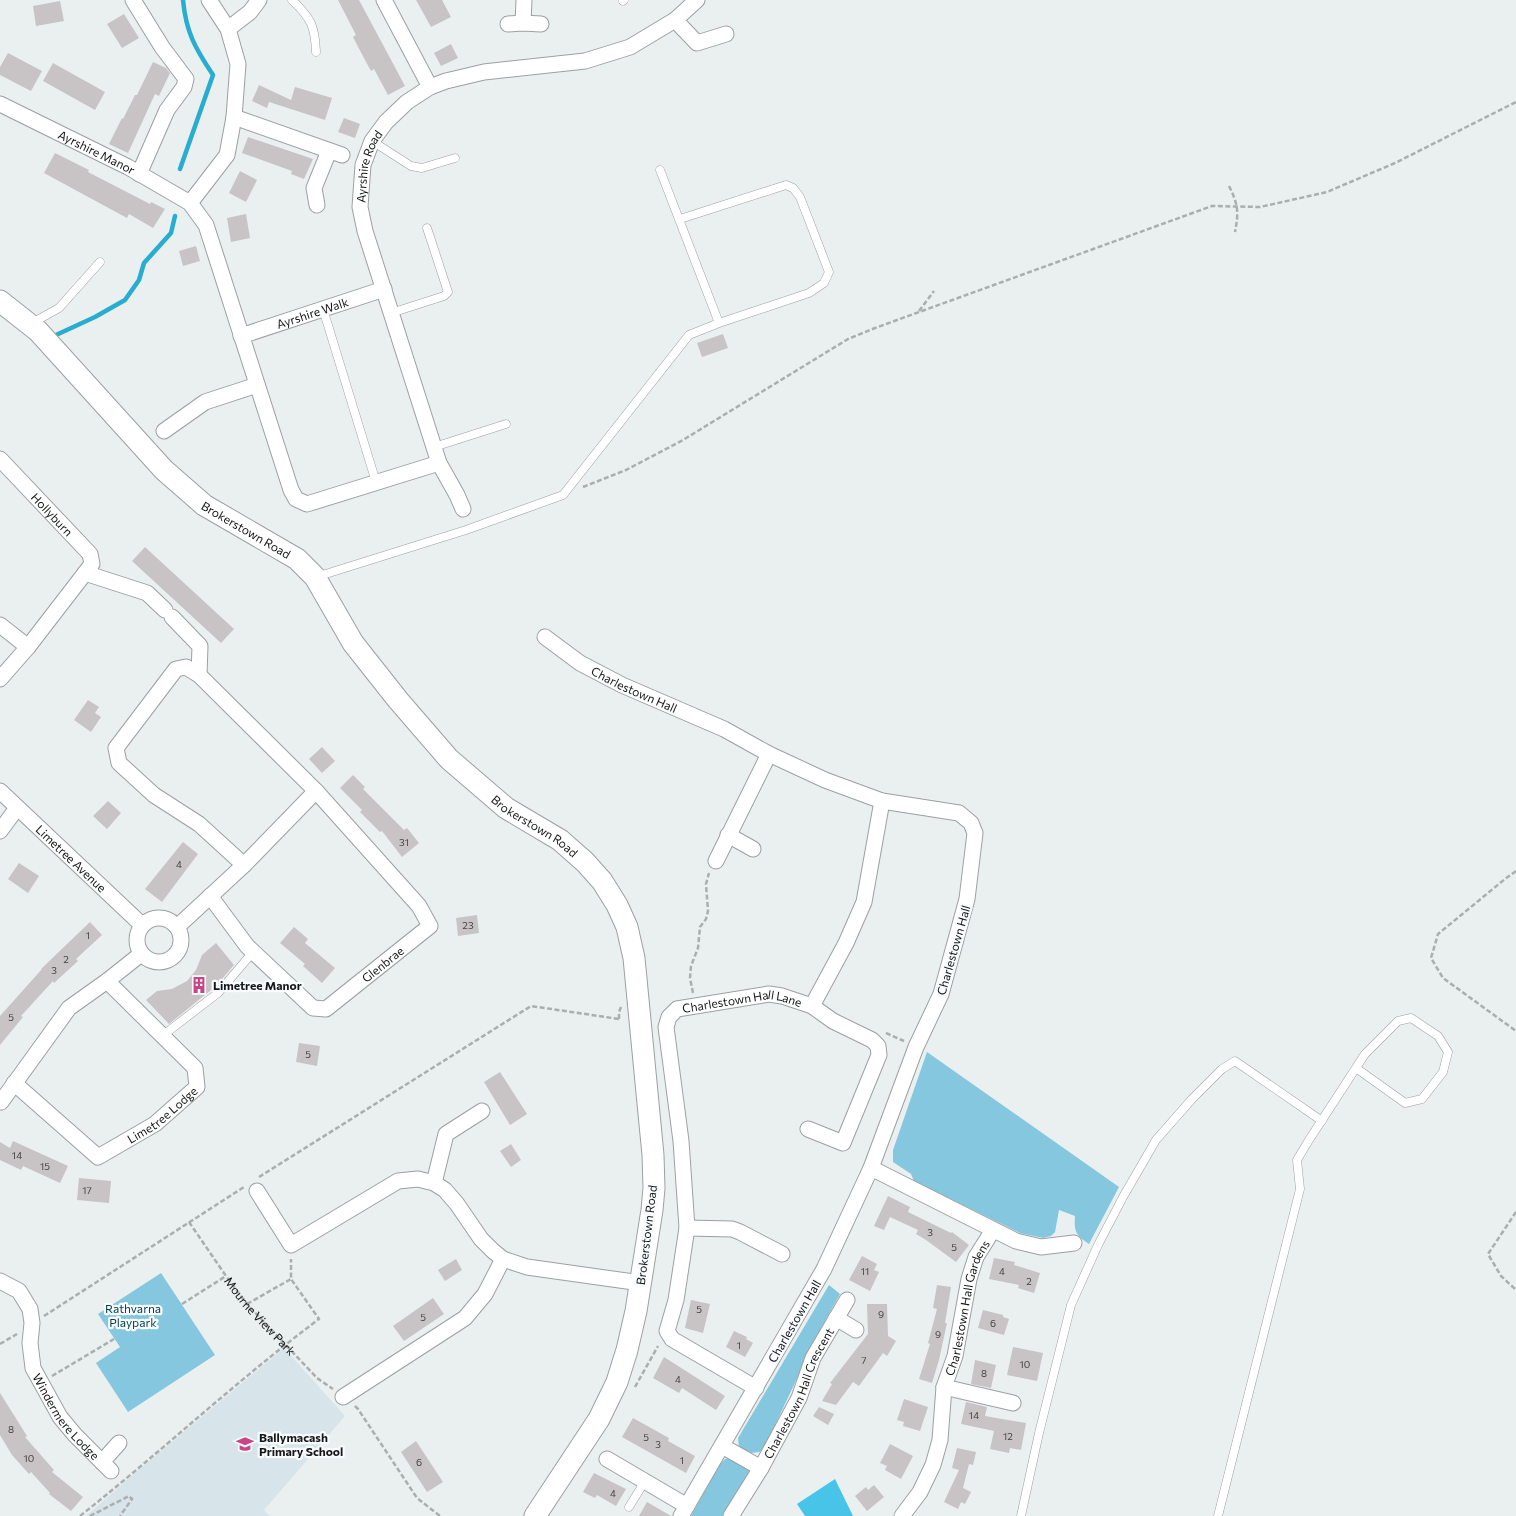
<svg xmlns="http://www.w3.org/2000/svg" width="1516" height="1516" font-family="Commissioner,sans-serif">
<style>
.built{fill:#d7e4e9}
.green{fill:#85c7de}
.forest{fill:#48c4e9}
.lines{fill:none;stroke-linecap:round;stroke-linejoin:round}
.stream{stroke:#28add1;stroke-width:4.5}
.building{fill:#c8c4c5}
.lane-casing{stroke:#9ca0a2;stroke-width:9}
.street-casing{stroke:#9ca0a2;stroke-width:17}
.secondary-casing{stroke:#9ca0a2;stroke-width:23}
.path{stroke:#aaaeaf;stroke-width:2.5;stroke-dasharray:5 2.5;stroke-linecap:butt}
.lane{stroke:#fff;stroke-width:8}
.street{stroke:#fff;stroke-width:15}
.secondary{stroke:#fff;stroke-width:21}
.labels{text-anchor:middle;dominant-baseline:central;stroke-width:4.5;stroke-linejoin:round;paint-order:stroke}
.number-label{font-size:10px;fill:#424343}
.street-label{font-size:12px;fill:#161818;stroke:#f8fcfe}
.poi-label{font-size:12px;font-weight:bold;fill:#161818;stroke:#f8fcfe;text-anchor:start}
.park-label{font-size:12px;fill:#013b4a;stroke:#f8fcfe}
</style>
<rect width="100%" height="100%" fill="#eaeff0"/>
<path class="built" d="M284 1348 345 1416 264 1510 270 1516H86L136 1472Z"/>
<path class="green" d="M927 1052 1119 1187 1089 1244C1075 1235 1074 1231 1075 1216L1059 1210 1055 1232 1051 1236 1043 1238 1020 1233 914 1181 911 1174 893 1162V1150Z
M161 1273 215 1355 128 1412 96 1363 120 1347 98 1314Z
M829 1285 840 1294 819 1332 767 1442 760 1452 751 1453 739 1447 738 1438Z
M732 1458 744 1464 749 1471 748 1479 725 1516H691L719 1465 725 1459Z"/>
<path class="forest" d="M835 1479 853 1516H805L797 1504Z"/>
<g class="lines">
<path class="stream" d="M180 169 213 75C195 48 186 32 183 0
M56 335 95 317 125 300 139 280 144 263 171 233 175 216"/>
</g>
<path class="building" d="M338 0H359L405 86 388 95 374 69 371 71 365 60 353 37 356 35Z
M416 0H442L451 17 431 27Z
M60 1 64 21 36 26 33 6Z
M124 14 139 38 122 48 107 24Z
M451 44 458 58 441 66 434 53Z
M8 53 42 71 31 91 0 75V67Z
M153 62 166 68 170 73 159 96 155 94 128 153 109 144 122 118 123 119 135 95H137Z
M53 63 105 92 95 110 43 81Z
M259 85 291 100 295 87 332 98 325 120 269 102 267 108 252 101Z
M344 118 360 124 355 138 338 132Z
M248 137 313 159 304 179 291 174 292 171 242 153Z
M55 153 89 170 88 172 150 204 151 202 165 209 153 228 129 214 127 218 44 173Z
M240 171 257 180 246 202 229 193Z
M246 214 250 238 231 242 227 218Z
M196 246 200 261 183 266 179 251Z
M723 334 728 348 702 357 697 343Z
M145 547 234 629 221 643 132 561Z
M88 700 99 707 95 713 101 717 91 732 74 720Z
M322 747 335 761 322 773 309 759Z
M353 775 365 787 363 789 404 830 407 828 419 843 402 857 382 831 380 832 360 812 362 810 340 788Z
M108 801 121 813 107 829 93 816Z
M183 842 198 854 162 902 145 889Z
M19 863 39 876 28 893 8 879Z
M477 915 479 933 458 936 456 918Z
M90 922 102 935 76 959 78 961 54 983 53 981 21 1016 23 1017 0 1045V1016L42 969H41Z
M294 927 308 939 305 943 335 968 322 983 303 966 305 964 280 943Z
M216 943 234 965 216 986 169 1024 146 1000 157 991 172 989 187 981 196 970 202 955Z
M299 1043 320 1046 317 1066 296 1062Z
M500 1072 527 1114 510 1125 484 1082Z
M13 1141 68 1166 60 1183 23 1166 21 1170 0 1160V1142L10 1148Z
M511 1144 521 1160 511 1167 500 1151Z
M79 1178 111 1181 109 1203 77 1200Z
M888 1196 910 1207 908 1212 951 1233 952 1232 969 1245 956 1262 926 1240 916 1234 918 1230 890 1217 884 1230 874 1226Z
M862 1256 877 1264 874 1270 879 1272 870 1291 849 1280Z
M994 1258 1015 1262 1014 1265 1040 1273 1034 1293 1018 1288 1019 1285 989 1279Z
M456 1259 462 1270 445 1281 438 1270Z
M937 1285 951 1287 945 1323H947L939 1360 932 1383 919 1379 930 1344 928 1343 937 1309 933 1308Z
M433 1298 444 1314 404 1341 393 1326Z
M691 1300 710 1304 703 1333 685 1328Z
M867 1304H887L888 1336 896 1341 887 1356 883 1353 859 1386 853 1382 836 1405 822 1401 832 1384 830 1383 868 1334Z
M983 1310 1003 1315V1317L1009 1319 1004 1335 978 1328Z
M734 1331 747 1337 746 1339 753 1343 745 1357 726 1347Z
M1013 1347 1043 1353 1037 1381 1007 1375Z
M664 1357 725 1396 716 1410 682 1388 679 1393 653 1378Z
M975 1360 996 1365 991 1388 971 1384Z
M0 1393 27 1436 25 1437 54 1470 52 1472 83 1497 71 1511 49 1494 50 1493 31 1472 29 1474 12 1455 0 1435Z
M904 1399 928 1407 920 1431 903 1426 904 1422 897 1420Z
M966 1402 987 1407 985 1416 1026 1423 1021 1450 1010 1448 1009 1453 990 1449 994 1431 961 1424Z
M819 1407 834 1414 828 1425 813 1416Z
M633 1418 669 1438 668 1441 695 1456 686 1473 622 1437Z
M416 1441 443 1482 427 1492 401 1452Z
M890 1444 913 1456 901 1479 885 1470 887 1466 880 1463Z
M957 1448 976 1452 973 1465 969 1464 963 1488 971 1492 965 1504 961 1502 958 1509 944 1502 959 1470 952 1468Z
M594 1473 626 1489 616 1506 597 1495 595 1498 583 1492Z
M874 1485 884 1497 867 1511 855 1496 866 1487 868 1490Z
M647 1502 671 1516H639Z"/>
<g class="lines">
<g class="lane-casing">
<path id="lane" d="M292 0C311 18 315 26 316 52
M623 1 624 0
M372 141 411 166 422 168 455 158
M680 219 786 185 793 188 800 197 829 272 824 283 809 293 719 323
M323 309 376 482
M391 313 444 296 448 292 427 228
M32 323 59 308 100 262
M434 447 506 424
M316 577 466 530 563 495 689 335 719 323 660 170
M162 1036 218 993 253 952
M629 1507 645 1481
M1021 1516 1039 1433 1071 1305 1098 1245 1123 1197 1156 1140 1192 1099 1222 1069 1235 1061 1322 1121
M1218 1516 1300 1189 1297 1160 1309 1140 1365 1054 1398 1021 1411 1018 1438 1036 1448 1052 1443 1072 1422 1099 1405 1103 1356 1068"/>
</g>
<g class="street-casing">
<g id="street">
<path d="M133 0 162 47 186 79 184 87 167 110 139 174"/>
<path d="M384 0 430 87"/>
<path d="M675 20 697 43 726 34"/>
<path d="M523 23 524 0"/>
<path d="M508 24 523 23 541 24"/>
<path d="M228 29 250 12 259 0"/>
<path id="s2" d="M0 104 128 167 190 203 206 225 291 490 296 499 307 504 439 463"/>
<path d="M234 117 342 155"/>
<path d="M190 203 227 155 234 117 238 64 228 29 209 0"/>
<path d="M317 205 314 188 329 151"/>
<path id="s3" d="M241 336 384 289"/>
<path d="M164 431 205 402 257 385"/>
<path id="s4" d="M0 459 90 554 92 564 28 647 0 679"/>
<path id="s5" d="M463 509 457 495 439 463 365 231 360 207 363 165 372 141 386 122 407 102 430 87 446 81 484 72 585 61 630 47 675 20 697 0"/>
<path d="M85 573 147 593 165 610"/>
<path d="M172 617 200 646 199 675"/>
<path d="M0 625 28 647"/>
<path id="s6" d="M545 637 580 663 622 685 724 729 769 754 825 780 882 801 959 813 971 823 975 833 967 899 941 994 916 1047 871 1168 824 1269 681 1516"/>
<path id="s7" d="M0 791 142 925"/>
<path d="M0 831 17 808"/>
<path d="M728 835 753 849"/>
<path d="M716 861 769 754"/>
<path id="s8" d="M210 896 247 946 313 1008 326 1009 430 926 419 906 316 791 199 675 186 667 176 669 116 748 119 763 154 795 199 824 244 865"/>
<circle cx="159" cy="940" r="22"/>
<path d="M177 927 244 865 316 791"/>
<path d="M812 1006 846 943 864 902 882 801"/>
<path id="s9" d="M14 1083 98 1157 155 1124 197 1087 195 1068 107 981"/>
<path d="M1 1102 69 1008 107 981 141 954"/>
<path d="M871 1168 1016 1241 1041 1247 1074 1243"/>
<path d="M434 1183 446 1134 482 1111"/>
<path d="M257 1191 291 1245 398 1181 418 1179 434 1183 445 1190 457 1204 481 1239 493 1251 503 1259 527 1267 641 1283"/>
<path d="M687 1228 732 1229 740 1232 782 1254"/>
<path id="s10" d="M0 1281 19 1291 30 1309 32 1323 30 1343 33 1368 60 1417 75 1435 111 1471"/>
<path d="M836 1318 856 1330"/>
<path d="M944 1387 1013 1403"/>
<path id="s11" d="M756 1388 672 1339 667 1331 676 1300 687 1228 681 1141 666 1027 669 1017 677 1009 769 994 782 996 812 1006 833 1021 872 1040 878 1046 879 1055 843 1143 808 1129"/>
<path d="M343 1397 465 1318 485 1294 503 1259"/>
<path d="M722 1446 761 1468 731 1516"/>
<path d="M607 1459 687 1506"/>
<path d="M102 1462 119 1443"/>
<path id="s12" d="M761 1468 799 1398 813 1358 847 1300"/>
<path id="s13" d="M902 1516 920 1492 933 1465 940 1440 944 1387 955 1356 969 1279 976 1257 993 1230"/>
</g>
</g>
<g class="secondary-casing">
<g id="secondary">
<path id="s14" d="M0 301 38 331 164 470 204 505 297 559 315 577 353 643 398 700 449 759 506 808 560 840 585 862 602 881 617 905 627 927 634 958 653 1155 654 1188 652 1210 636 1311 627 1350 617 1382 599 1419 535 1516"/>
</g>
</g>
<g class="path">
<path d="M1229 186C1238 204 1239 212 1235 232"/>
<path d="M919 311 934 291"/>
<path d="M583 487 626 470 683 440 848 339 875 328 1212 206 1260 207 1327 192 1395 163 1516 102"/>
<path d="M1516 871 1505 879 1438 934 1431 958 1443 978 1516 1031"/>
<path d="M693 993 690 978 691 966 698 948 700 927 706 919 708 911 706 884 709 873"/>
<path d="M619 1019V1012L621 1007"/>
<path d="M886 1033 904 1041"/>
<path d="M259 1177 531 1006 619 1019"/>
<path d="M1516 1212 1488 1254 1501 1276 1516 1290"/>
<path id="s1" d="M189 1222 226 1276 247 1304 317 1378 333 1389"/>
<path d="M182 1304 226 1276"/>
<path d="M247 1304 291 1279"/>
<path d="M44 1316 244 1187"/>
<path d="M0 1344 17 1334"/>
<path d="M52 1376 114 1339"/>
<path d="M635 1387 658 1346"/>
<path d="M355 1406 358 1409 417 1498 440 1516"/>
<path d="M80 1516C161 1452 236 1381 319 1319L291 1279V1259"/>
<path d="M90 1516 129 1496 132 1499 120 1516"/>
</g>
<use href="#lane" class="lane"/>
<use href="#street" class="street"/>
<use href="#secondary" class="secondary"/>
</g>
<defs>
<g id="building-bare" transform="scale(1.35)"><path d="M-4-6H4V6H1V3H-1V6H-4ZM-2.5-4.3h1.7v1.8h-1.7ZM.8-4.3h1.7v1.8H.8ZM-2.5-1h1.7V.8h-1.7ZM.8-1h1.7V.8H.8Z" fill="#c94587" stroke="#f8fcfe" stroke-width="2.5" paint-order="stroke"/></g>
<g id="school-bare" transform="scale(1.35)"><path d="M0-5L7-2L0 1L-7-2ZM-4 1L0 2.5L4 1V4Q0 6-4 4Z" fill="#c94587" stroke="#f8fcfe" stroke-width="2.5" paint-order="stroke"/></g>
</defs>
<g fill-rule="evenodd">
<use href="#building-bare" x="199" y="985"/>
<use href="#school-bare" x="245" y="1444"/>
</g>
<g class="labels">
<g class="number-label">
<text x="404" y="842">31</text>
<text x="179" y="864">4</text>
<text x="468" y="925">23</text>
<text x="88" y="935">1</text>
<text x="66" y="959">2</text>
<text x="54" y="970">3</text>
<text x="11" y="1017">5</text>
<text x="308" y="1054">5</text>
<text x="17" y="1155">14</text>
<text x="45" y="1166">15</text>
<text x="87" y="1190">17</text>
<text x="930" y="1232">3</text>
<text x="954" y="1247">5</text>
<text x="865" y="1271">11</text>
<text x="1002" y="1271">4</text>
<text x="1029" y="1281">2</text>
<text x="699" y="1309">5</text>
<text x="881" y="1314">9</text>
<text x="423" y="1317">5</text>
<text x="993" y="1323">6</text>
<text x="938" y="1334">9</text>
<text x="739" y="1345">1</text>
<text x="864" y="1360">7</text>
<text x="1025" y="1364">10</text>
<text x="984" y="1373">8</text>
<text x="678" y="1379">4</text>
<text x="974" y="1415">14</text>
<text x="11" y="1429">8</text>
<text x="1008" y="1436">12</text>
<text x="646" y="1437">5</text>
<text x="658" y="1444">3</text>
<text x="29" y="1458">10</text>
<text x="682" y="1460">1</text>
<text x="419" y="1462">6</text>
<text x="613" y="1493">4</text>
</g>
<g class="street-label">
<text stroke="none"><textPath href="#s2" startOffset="108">Ayrshire Manor</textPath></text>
<text stroke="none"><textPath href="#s5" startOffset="362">Ayrshire Road</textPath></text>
<text stroke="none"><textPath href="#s3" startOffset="75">Ayrshire Walk</textPath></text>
<text stroke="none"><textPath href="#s4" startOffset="76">Hollyburn</textPath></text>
<text stroke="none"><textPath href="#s14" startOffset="338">Brokerstown Road</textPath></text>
<text stroke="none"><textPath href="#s6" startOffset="104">Charlestown Hall</textPath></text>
<text stroke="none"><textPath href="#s14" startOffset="758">Brokerstown Road</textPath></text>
<text stroke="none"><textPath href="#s7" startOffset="98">Limetree Avenue</textPath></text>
<text transform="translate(953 950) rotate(-74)">Charlestown Hall</text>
<text stroke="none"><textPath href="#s8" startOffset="238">Glenbrae</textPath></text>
<text stroke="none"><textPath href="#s11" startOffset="502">Charlestown Hall Lane</textPath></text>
<text stroke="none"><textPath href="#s9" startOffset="189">Limetree Lodge</textPath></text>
<text transform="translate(646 1235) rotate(-83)">Brokerstown Road</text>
<text stroke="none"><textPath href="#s13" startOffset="222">Charlestown Hall Gardens</textPath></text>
<text stroke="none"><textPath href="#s1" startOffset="118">Mourne View Park</textPath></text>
<text transform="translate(794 1321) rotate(-60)">Charlestown Hall</text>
<text stroke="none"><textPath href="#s12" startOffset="84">Charlestown Hall Crescent</textPath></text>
<text stroke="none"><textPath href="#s10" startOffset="161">Windermere Lodge</textPath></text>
</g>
<g class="poi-label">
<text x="213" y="985">Limetree Manor</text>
<text x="259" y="1437">Ballymacash<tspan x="259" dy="14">Primary School</tspan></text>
</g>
<g class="park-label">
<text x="133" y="1308">Rathvarna<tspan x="133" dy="14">Playpark</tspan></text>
</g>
</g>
</svg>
